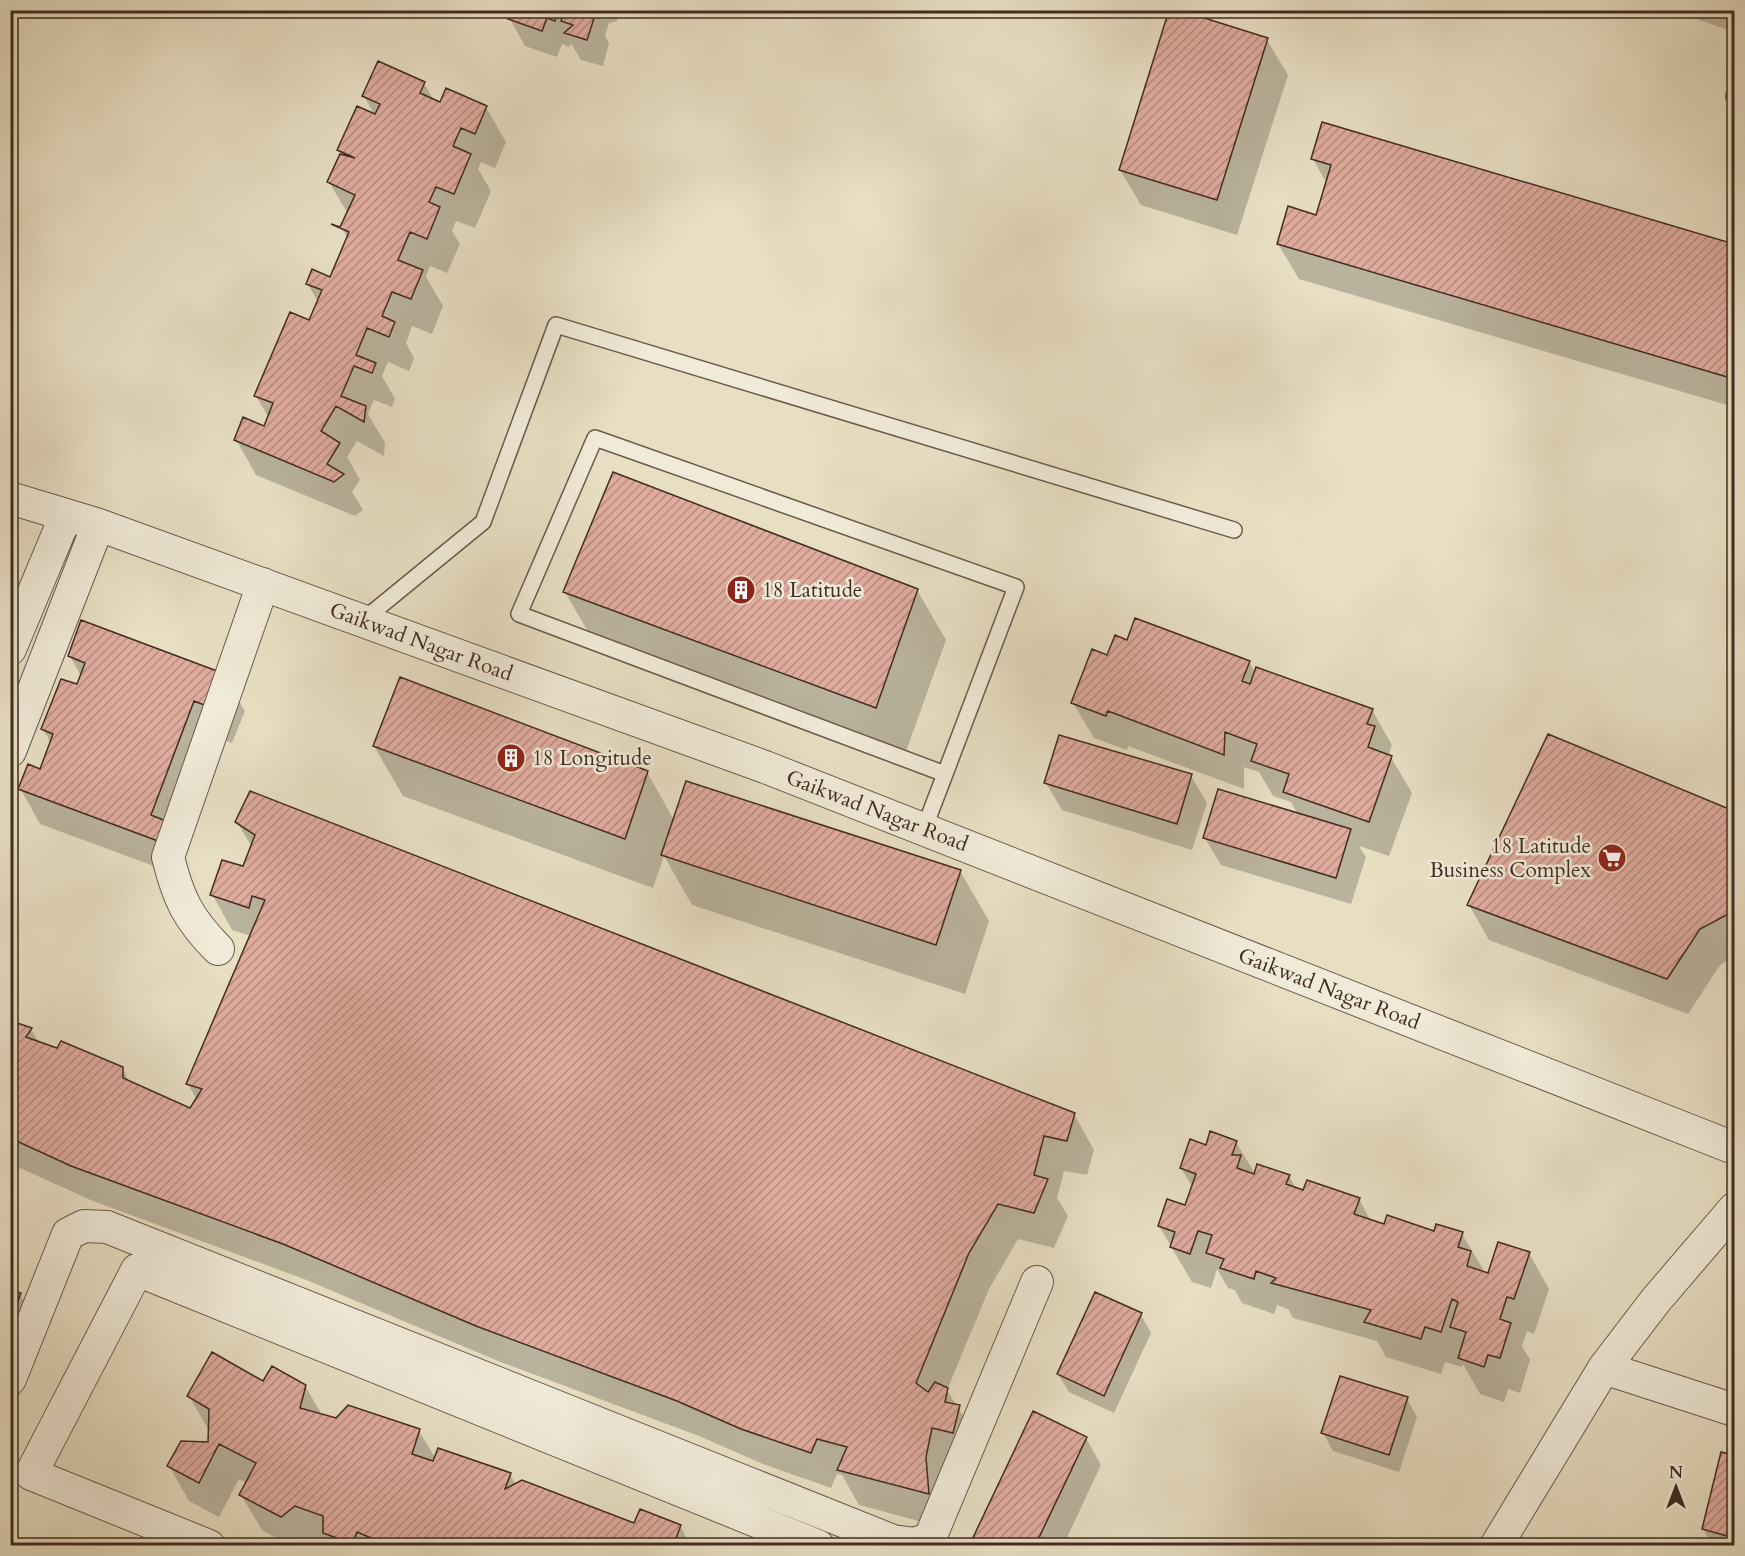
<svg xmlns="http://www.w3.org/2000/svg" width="1745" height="1556" font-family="Cardo,serif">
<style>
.shadow{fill:#0003}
.building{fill:url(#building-hatch);stroke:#422b22;stroke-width:1.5}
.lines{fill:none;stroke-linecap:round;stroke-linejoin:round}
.lane-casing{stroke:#6c584a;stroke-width:18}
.street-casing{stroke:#6c584a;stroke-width:34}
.lane{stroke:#f0ead8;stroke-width:15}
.street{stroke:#f0ead8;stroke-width:32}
.labels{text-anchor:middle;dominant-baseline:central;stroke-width:5;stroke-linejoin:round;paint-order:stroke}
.poi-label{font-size:21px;fill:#422b22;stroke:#f0ead8;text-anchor:start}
.street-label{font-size:21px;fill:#422b22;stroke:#f0ead8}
</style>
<defs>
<pattern id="building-hatch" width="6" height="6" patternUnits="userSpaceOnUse" patternTransform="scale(1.5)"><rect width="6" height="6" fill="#dfab9d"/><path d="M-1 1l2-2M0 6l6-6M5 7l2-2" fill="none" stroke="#b68b80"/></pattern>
</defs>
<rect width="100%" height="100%" fill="#e8dfc3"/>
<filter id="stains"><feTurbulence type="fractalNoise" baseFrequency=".00333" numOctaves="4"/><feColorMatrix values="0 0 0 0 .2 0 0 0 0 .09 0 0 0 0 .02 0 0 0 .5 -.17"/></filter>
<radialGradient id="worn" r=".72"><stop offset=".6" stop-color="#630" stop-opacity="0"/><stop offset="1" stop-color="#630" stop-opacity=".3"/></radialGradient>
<path class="shadow" d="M513 10H620L617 21 609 23 605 36 609 43 603 66 581 60 571 43 570 47 562 44 557 57 525 46 510 19Z
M1670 10H1734V32Z
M1267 40 1288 75 1237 235 1141 205 1120 170Z
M424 83 434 101 441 104 486 107 506 142 495 168 481 162 478 169 491 191 475 228 456 221 452 231 460 244 447 273 430 266 426 277 443 306 432 334 412 326 406 343 414 358 409 371 388 362 382 376 395 399 392 407 374 400 368 414 385 443 384 456 357 441 347 457 360 480 352 492 363 510 355 516 256 475 236 439 264 428 269 418 256 396 310 322 318 302 308 284 330 279 348 239 342 228 348 214 329 182 342 155 339 150 375 116 364 96Z
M1323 124 1734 245V407L1299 279 1278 244 1317 217 1327 184 1313 159Z
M917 590 946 640 904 757 594 642 565 592Z
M1128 641 1249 662 1255 673 1372 710 1392 745 1389 754 1412 793 1389 856 1359 846 1366 857 1351 904 1221 865 1205 838 1298 815 1291 802 1273 796 1259 772 1244 767V789L1128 746 1127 750 1094 738 1073 703 1108 657Z
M70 656 224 676 245 711 232 743 214 736 175 840 185 857 178 875 40 824 20 788 41 770 51 743 43 729 78 686 81 676Z
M1548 736 1734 813V957L1720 965 1688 1014 1489 940 1469 905Z
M374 746 647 772 674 820 960 871 989 921 965 994 692 905 664 856 653 888 403 796Z
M1191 776 1207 803 1192 850 1062 810 1046 783Z
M237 822 1074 1114 1094 1150 1087 1175 1064 1171 1057 1198 1068 1216 1054 1248 1018 1239 989 1289 947 1390 979 1442 948 1529 859 1505 842 1475 837 1474 831 1488 763 1464 699 1436 498 1361 304 1279 93 1201 20 1168 10 1188V1033L15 1024 31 1029 39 1043 122 1068 130 1083 191 1110 197 1100 188 1084 251 936 232 930 212 894 244 867 252 847Z
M1236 1142 1255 1174 1289 1176 1296 1189 1359 1199 1371 1221 1385 1226 1462 1234 1483 1269 1482 1272 1489 1275 1529 1253 1549 1289 1534 1334 1527 1331 1522 1346 1530 1360 1520 1393 1508 1389 1504 1402 1480 1394 1463 1364 1462 1367 1445 1362 1441 1374 1386 1357 1377 1341 1293 1318 1288 1309 1277 1305 1274 1314 1242 1303 1235 1290 1228 1288 1217 1269 1211 1288 1192 1282 1159 1226 1186 1206 1193 1188 1181 1168 1207 1147Z
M10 1291 20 1295 40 1330 10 1424Z
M1141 1315 1151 1333 1114 1413 1069 1392 1058 1374Z
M264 1383 305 1386 322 1415 419 1431 436 1459 510 1474 516 1485 635 1525 680 1526 691 1546H329L316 1541 310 1546H290L262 1530 241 1495 247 1483 239 1479 219 1517 189 1501 169 1466 209 1444V1431L189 1396Z
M1407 1399 1417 1417 1399 1472 1333 1451 1323 1433Z
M1086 1438 1101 1465 1063 1546H971Z
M1722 1454 1734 1457V1546H1713L1703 1529Z"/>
<path class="building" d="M511 10H590L589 14 595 15 587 40 564 33 573 25 561 21 563 14 558 12 555 21 547 18 542 31 508 19Z
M1169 10H1179L1268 38 1217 200 1119 170Z
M378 61 425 82 420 93 440 102 446 88 487 106 475 134 461 128 453 146 471 154 454 194 436 187 429 202 440 207 427 239 410 232 398 260 423 270 411 299 392 292 382 316 395 322 389 337 367 328 356 355 376 363 372 373 354 366 341 396 366 406 364 422 336 406 321 431 340 443 327 464 344 474 334 482 234 440 243 417 264 426 273 403 254 396 290 312 309 320 322 290 306 284 312 269 330 277 349 232 331 224 340 227 355 195 327 182 340 154 355 158 337 150 357 106 375 114 380 104 362 96Z
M1322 122 1734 244V379L1277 244 1288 206 1316 215 1331 165 1311 159Z
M613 472 918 589 876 708 563 592Z
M1135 618 1250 661 1242 681 1250 684 1256 667 1373 709 1367 724 1375 726 1368 747 1392 756 1369 822 1283 792 1289 774 1251 761 1257 744 1225 732 1224 755 1108 711 1106 716 1071 703 1092 649 1107 655 1115 635 1127 640Z
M81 620 225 674 212 708 194 701 151 815 166 821 158 841 18 789 28 764 40 769 53 734 41 729 61 679 77 684 85 663 68 656Z
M400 677 648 771 625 839 373 746Z
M1548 734 1734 811V911L1700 929 1667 979 1467 905Z
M1059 735 1192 774 1177 824 1044 783Z
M686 781 961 870 936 945 661 855Z
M1218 789 1351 829 1336 878 1203 838Z
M250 791 1075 1113 1067 1141 1044 1136 1034 1175 1048 1179 1034 1213 998 1204 969 1253 916 1383 928 1392 935 1382 948 1388 945 1402 960 1405 953 1433 932 1428 926 1457 929 1494 837 1470 847 1447 817 1439 811 1453 741 1429 677 1401 476 1326 283 1244 71 1166 10 1138V1029L14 1022 32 1028 26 1037 57 1048 61 1041 123 1067V1078L190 1108 202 1089 186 1084 265 900 252 896 249 908 210 895 222 860 243 866 255 835 235 822Z
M1210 1131 1237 1141 1232 1155H1241L1237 1168 1254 1174 1257 1164 1290 1175 1286 1184 1303 1190 1307 1180 1360 1198 1354 1214 1384 1224 1387 1215 1434 1231 1436 1224 1463 1232 1458 1247 1471 1251 1467 1266 1488 1273 1498 1242 1530 1252 1514 1299 1507 1297 1500 1319 1511 1323 1500 1358 1488 1355 1484 1367 1458 1358 1466 1332 1450 1327 1458 1302 1452 1299 1441 1332 1425 1327 1421 1339 1364 1322 1371 1310 1271 1283 1276 1278 1256 1271 1254 1279 1220 1268 1224 1259 1206 1253 1212 1235 1198 1231 1190 1254 1170 1247 1175 1232 1158 1226 1167 1199 1185 1205 1196 1174 1180 1168 1190 1139 1206 1145Z
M10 1290 21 1293 10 1323Z
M1095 1292 1142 1313 1104 1396 1057 1374Z
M212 1352 263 1381 272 1366 306 1385 300 1408 336 1418 348 1405 420 1429 412 1454 433 1461 438 1448 511 1473 505 1489 522 1480 634 1523 640 1509 681 1525 675 1541 687 1546H390L357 1532 353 1544 323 1533V1516L295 1506 281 1517 239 1495 256 1463 219 1444 199 1483 167 1466 181 1441 208 1442 209 1409 187 1396Z
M1340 1376 1408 1397 1389 1455 1321 1433Z
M1033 1411 1087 1437 1035 1546H969Z
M1721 1452 1734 1455V1538L1702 1529Z"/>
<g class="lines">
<g class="lane-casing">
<path id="lane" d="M1734 96V97
M362 621 483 522 556 325 1234 530
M924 829 945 774 1016 587 595 438 519 614 945 774"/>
</g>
<g class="street-casing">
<path id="street" d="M10 498 96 524 765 767 1734 1148
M10 649 66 515
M10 751 98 525
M218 949C188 919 178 898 168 857L263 584
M1604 1368 1734 1410
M10 1379 68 1234 84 1226 107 1227 893 1541 915 1544 930 1538 1037 1282
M209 1546 31 1474 137 1270 818 1546
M1496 1546 1604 1368 1656 1300 1734 1209"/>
</g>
<use href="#lane" class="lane"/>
<use href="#street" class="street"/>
</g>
<defs>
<g id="building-disc" transform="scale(1.5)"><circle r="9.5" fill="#8f2418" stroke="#f0ead8"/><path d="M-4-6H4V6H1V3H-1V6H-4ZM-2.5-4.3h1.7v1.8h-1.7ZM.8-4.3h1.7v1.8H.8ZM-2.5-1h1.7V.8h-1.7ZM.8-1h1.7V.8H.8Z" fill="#fff"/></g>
<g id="supermarket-disc" transform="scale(1.5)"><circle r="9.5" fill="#8f2418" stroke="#f0ead8"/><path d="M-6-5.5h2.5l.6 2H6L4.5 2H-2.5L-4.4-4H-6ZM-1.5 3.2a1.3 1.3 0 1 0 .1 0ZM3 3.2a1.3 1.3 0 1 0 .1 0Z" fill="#fff"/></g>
</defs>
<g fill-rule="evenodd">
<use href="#building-disc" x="741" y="590"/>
<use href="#building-disc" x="511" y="758"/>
<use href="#supermarket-disc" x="1612" y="858"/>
</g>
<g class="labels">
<g class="poi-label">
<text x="762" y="590">18 Latitude</text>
<text x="532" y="758">18 Longitude</text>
<text x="1591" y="846" text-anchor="end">18 Latitude<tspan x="1591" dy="24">Business Complex</tspan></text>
</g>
<g class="street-label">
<text transform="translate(421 642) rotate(20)">Gaikwad Nagar Road</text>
<text transform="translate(877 811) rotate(21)">Gaikwad Nagar Road</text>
<text transform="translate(1329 989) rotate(21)">Gaikwad Nagar Road</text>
</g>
</g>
<rect width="1745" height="1556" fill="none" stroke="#e8dfc3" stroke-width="36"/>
<rect x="12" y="12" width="1721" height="1532" fill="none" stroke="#422b22" stroke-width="3"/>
<rect x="18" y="18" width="1709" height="1520" fill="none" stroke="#422b22" stroke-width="1.5"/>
<g transform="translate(1676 1487)" stroke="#f0ead8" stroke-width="4.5" paint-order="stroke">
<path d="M0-4.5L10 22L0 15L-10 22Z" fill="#422b22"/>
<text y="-9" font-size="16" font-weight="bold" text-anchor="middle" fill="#422b22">N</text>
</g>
<rect width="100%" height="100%" filter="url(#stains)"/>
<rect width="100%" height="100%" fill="url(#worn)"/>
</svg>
